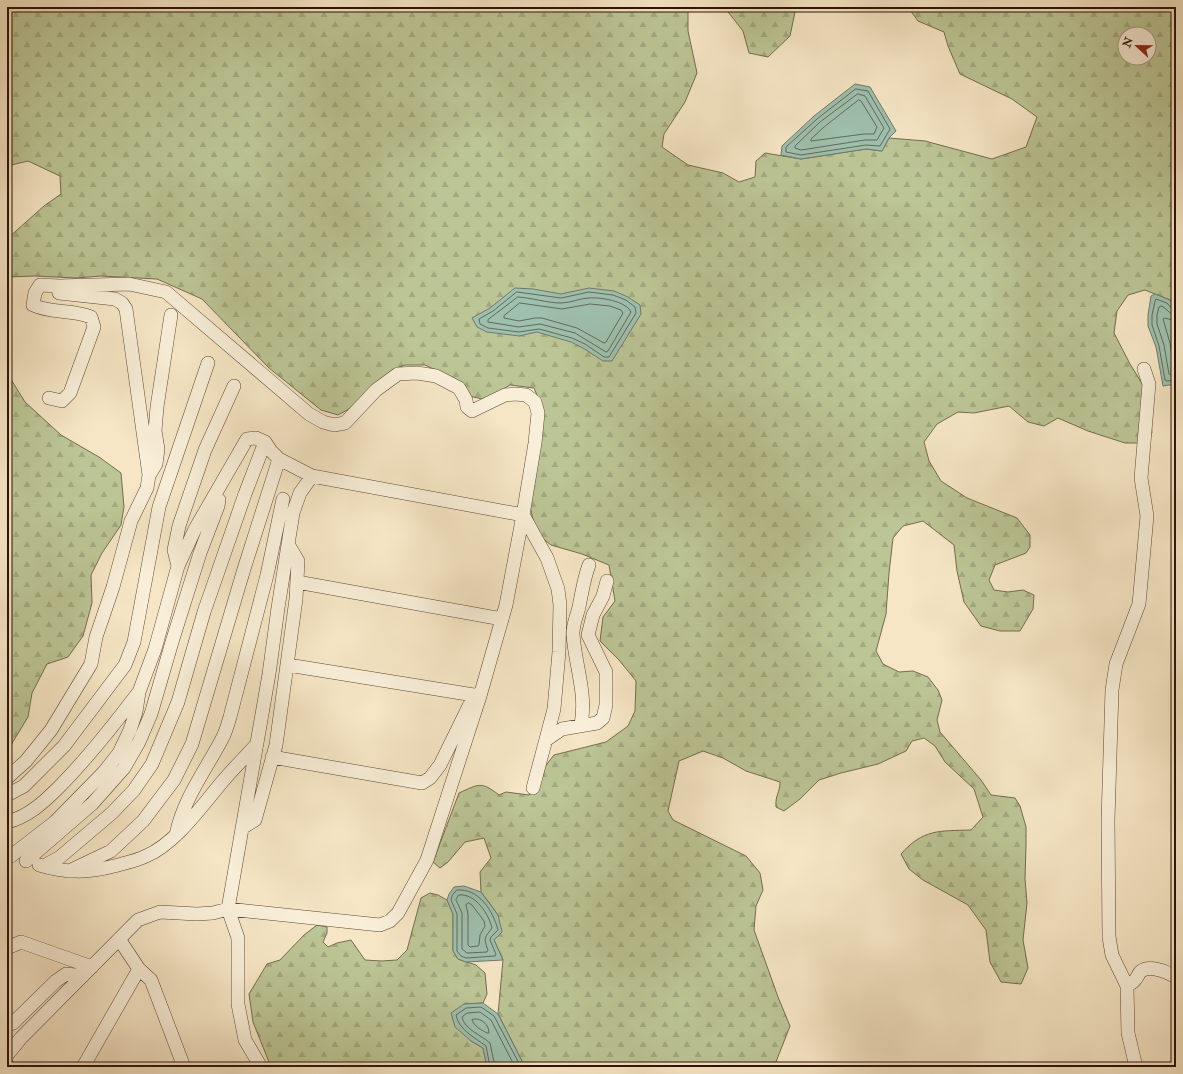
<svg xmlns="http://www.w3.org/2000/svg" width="1183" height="1074" font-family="'IM FELL Double Pica',serif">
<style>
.forest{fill:url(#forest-firs);stroke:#746c4e;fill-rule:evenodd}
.water{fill:#9ec0ae;stroke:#707a6b}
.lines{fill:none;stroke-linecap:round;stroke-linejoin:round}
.shore{stroke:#65695a;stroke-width:1}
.minor-casing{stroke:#5e4736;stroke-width:14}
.minor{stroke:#f9efd9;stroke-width:13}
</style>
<defs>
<pattern id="forest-firs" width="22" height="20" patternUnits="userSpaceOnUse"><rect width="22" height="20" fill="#bcc595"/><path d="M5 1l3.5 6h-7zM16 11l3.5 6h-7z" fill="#a2a87f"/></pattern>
</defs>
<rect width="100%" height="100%" fill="#f6e6c5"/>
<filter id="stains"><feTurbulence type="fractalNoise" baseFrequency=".005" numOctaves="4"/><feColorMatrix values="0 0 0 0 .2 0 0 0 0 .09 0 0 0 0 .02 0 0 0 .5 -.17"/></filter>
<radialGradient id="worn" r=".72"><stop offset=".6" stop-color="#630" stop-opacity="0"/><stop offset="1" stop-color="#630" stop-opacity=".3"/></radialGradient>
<path class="forest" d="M7 7H701L688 12V31L697 73 685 102 664 134 662 147 688 165 723 173 739 182 755 177 756 161 765 153 801 159 866 149 882 151 889 138 925 141 992 159 1026 147 1037 117 1012 99 960 74 948 46 944 32 918 21 908 7H1176V308L1170 300 1145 290 1128 295 1117 311 1114 333 1130 364 1149 395 1152 433 1143 443H1125L1088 431 1058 418 1044 426 1028 422 1009 406 974 413 958 412 937 424 924 442 929 461 941 481 967 498 1017 518 1030 535V547L1026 553 995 565 989 580 994 590 1008 592 1023 590 1034 595 1033 609 1020 631H1000L981 626 964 602 957 571 954 545 923 521 903 526 893 538 889 573 886 614 876 651 883 664 899 672 913 671 928 677 938 690 942 700 937 720 940 732 981 780 991 795 1015 798 1020 806 1026 827V845L1025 879 1027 903 1023 940 1028 968 1021 984 1001 982 990 962 986 930 968 905 923 880 909 869 901 854C923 829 939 831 971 830L983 817 974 789 945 762 935 746 924 738 912 741 906 751 878 764 841 773 819 780 800 799 784 811 776 807C775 795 780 793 780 782L746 771 723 758 703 751 679 761 668 811 673 820 746 856 760 873 763 890 756 906 754 930 778 997 790 1026 774 1067H525L498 1014 503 960 494 940 498 915 481 892 480 872 491 858 484 838 465 842 448 862 440 868 433 862 459 793C479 784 481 781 499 795L506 792 529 795 538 786 543 769 554 755 606 742 628 726 635 711 636 681 619 660 600 641 603 617 615 601 609 565 582 554 551 545 536 533 530 506 544 412 534 388 510 385 491 396 482 399 465 395 444 374 425 365H405L392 370 349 409 338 415 321 410 269 368 202 299 157 279 101 276 76 278 35 276 7 277V239L44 206 61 194 60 176 28 161 7 166ZM1125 34H1149V58H1125Z
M719 7H796L790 36 768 57 749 53 743 31 725 8Z
M7 373 25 402 61 435 99 457 121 473 124 507 121 525 102 553 91 575 92 603 83 636 68 657 47 664 32 693 28 717 11 745 7 746Z
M430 893 438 895 447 900 453 914V951L458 959 476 965 485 973 487 994 483 1003 464 1004 471 1041 483 1048 487 1067H271L253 1022 249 994 267 964 280 960 304 935 317 925 327 927V933L323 942 328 947 337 943 351 940 365 960 382 961 397 960 407 950 421 898Z"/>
<path class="water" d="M855 84 870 87 896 131 889 138 882 151 866 149 801 159 781 155 782 146 814 116Z
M515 288 533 289 561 294 589 288 614 291 628 297 640 305 641 314 612 361H603L583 348 571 342 537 332 519 336 487 332 477 327 472 318 490 308Z
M1155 294 1170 300 1176 308V384L1163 386 1156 347 1148 326V315L1151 296Z
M464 886 481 892 498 915 502 932 494 940 503 960 466 962 458 959 453 951V914L447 900 449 894 454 887Z
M483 1003 498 1014 525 1067H487L483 1048 471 1041 455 1027 451 1013 464 1004Z"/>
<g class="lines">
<path class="shore" d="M856 89 868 91 890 129 880 146 866 145 801 155 786 152V147L817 119Z
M858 94 865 96 884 128 877 140H865L801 150 795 148V146L820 122Z
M859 100 861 101 877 127 874 134H864L811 141V139L824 127Z
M517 292 561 298 589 292 613 295 626 300 635 307 636 313 609 357H604L585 344 572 338 539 329 519 332 488 328 480 324 479 319 493 311Z
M518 297C533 298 547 303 561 303 571 303 580 298 589 298 600 297 626 301 631 312L608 351 606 352 575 333 540 324 519 327 488 322V320Z
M520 303 562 309 590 304 610 306 621 310 623 313 606 342 604 343 577 328 542 318H535L519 321 504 318V316Z
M1176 310 1172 309 1167 303 1156 299 1155 301 1152 315V325L1159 346 1165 380 1167 381 1176 380
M1176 315C1168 314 1167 308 1161 306L1159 307 1157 315V324L1164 345 1169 374 1171 375H1176
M1176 321 1165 318 1163 319 1170 343 1174 368 1176 369
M457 890C479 888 493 911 498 930L491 937 490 940 496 954 495 956 466 958 461 956 457 951V914L451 900 452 896Z
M459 895C476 893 489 915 492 928 485 937 483 938 488 950L487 952 467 953 462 949V913L456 900Z
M469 903 472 905 484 921 485 926 480 935 479 945 478 946 470 947 468 945V914L466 905Z
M474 1019C482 1018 489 1025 489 1033H487C481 1030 474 1026 472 1020Z
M490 1067 486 1046C474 1037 459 1030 456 1015L466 1008 481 1007 494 1016 521 1067
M495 1067 490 1043C481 1035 464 1029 462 1017L467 1013 480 1012 491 1020 515 1067"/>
<g class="minor-casing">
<path id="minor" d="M150 474 156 464 158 449 155 431 157 407 171 315
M523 515 547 558 558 589 560 605 559 652 554 709 533 788
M178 566 174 550 179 526 205 450 234 386
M297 582 502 619
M288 665 480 696
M581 725C587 692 575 666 573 634 573 623 577 616 579 607 582 592 584 578 589 565
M546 740 562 729 597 723 603 718 606 705V672L588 635 593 615 603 596 607 581
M272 757 422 783 430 778 440 765 469 706 472 704
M7 778 26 761 51 730 91 664 96 637 113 587 131 521 147 488 149 475 126 309 122 303 115 299 59 293V292
M7 795 24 786 64 746 125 665 134 642 159 507 208 363
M7 822C28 817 44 802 59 787 88 758 113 726 138 693
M242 828 255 820 276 745 296 599 298 561 288 544
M176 835C183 799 206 770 223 737 226 731 228 724 230 717L267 575 283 499
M11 856 55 822 104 772 119 753 130 730 136 712 139 692 155 649 178 566 195 529 247 439 256 438 265 442 271 451 279 459 312 476 523 515
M26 861 92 804 124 768 139 742 151 714 172 642 200 553 218 506 219 500 214 497
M39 865C66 873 88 873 114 866 125 863 136 861 146 856 175 844 202 806 222 782 233 769 245 757 257 744
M44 866 60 857 112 813 134 790 152 764 178 702 204 612 245 494 265 442
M69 871 111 851 143 821 174 780 192 744 244 569 279 459
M119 939 139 969 151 980 184 1067
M7 948 21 942 92 967
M1127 986C1129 984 1133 983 1135 980 1137 978 1138 975 1140 972 1149 964 1167 972 1176 977
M7 1025 13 1023 56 981 66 974 83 976
M7 1055 21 1038 138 920 160 912 197 914 213 913 228 909 380 925 390 921 398 913 427 860 480 696 506 605 523 515 535 443 538 413 535 402 526 395 515 394 505 395 472 411 467 407 466 400 459 388 436 376 417 373 398 374 376 390 345 423 334 425 323 422 309 414 166 292 129 284 59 286 40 285 35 293 33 305C52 314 72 309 91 317L94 327 70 393 62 401 49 398
M7 1065 8 1067
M83 1067 139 969
M261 1067 245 1040 238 1004V938L228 909 269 674 278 608 293 513 300 493 312 476
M1136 1067 1128 1033 1127 986 1112 955 1109 937 1108 820 1112 690 1116 664 1139 604 1147 516 1141 478 1149 384 1144 369"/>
</g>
<use href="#minor" class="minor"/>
</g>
<rect width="1183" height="1074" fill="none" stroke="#f6e6c5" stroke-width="24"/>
<rect x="8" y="8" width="1167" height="1058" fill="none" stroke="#2c1207" stroke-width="2"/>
<rect x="12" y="12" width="1159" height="1050" fill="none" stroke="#2c1207"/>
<g transform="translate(1137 46) rotate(292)"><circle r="19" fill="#f9efd9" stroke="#a79785"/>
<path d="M0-3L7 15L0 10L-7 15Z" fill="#8f2418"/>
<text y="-6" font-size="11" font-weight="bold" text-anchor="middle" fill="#2c1207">N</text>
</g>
<rect width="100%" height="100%" filter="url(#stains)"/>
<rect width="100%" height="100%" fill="url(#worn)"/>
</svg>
